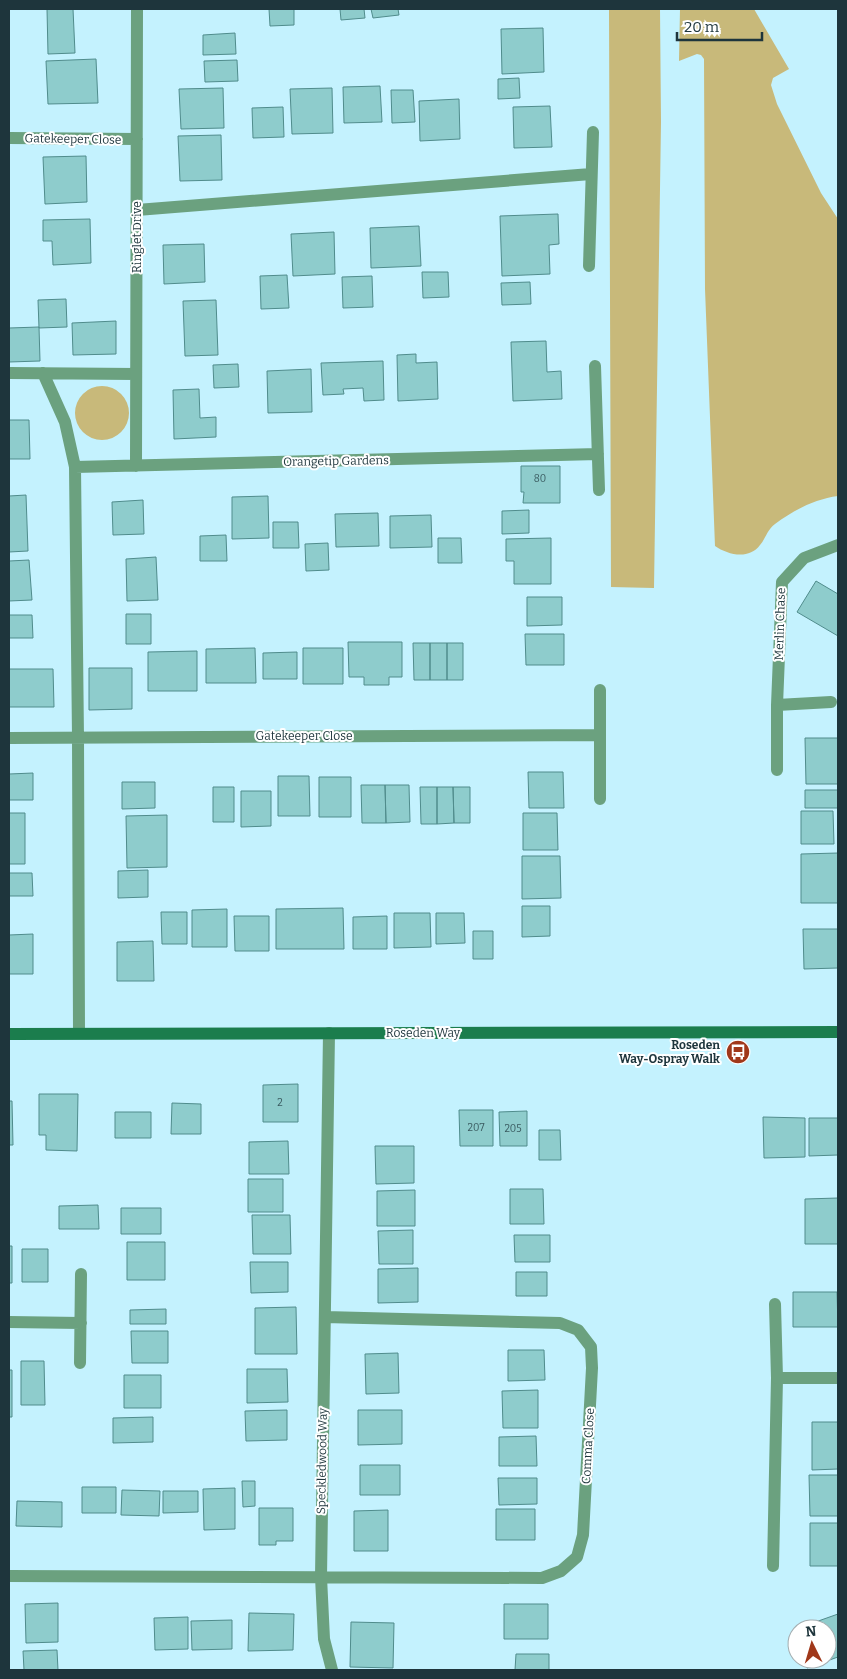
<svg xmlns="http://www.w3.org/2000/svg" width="847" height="1679" font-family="Bitter,serif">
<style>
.green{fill:#c8b97a}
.building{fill:#8ecccc;stroke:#508c8c}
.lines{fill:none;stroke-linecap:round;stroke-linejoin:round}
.lane{stroke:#6ba17f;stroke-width:12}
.street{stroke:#6ba17f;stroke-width:12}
.secondary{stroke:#1b7d4d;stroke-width:12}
.labels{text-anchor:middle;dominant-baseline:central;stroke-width:4;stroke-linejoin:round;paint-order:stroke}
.number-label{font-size:10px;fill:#3a5b60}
.street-label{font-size:12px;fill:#1e353c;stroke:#fff}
.poi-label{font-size:12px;font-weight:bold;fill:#1e353c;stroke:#fff;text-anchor:end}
</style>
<rect width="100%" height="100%" fill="#c4f2fe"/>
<path class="green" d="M609 9H660L661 122 654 588 611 587Z
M680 9H754L789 69 773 78 771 85 777 104 821 193 838 219V496C815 499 794 510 775 524 767 530 766 538 760 545 749 560 728 555 715 546L705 289 704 59 701 55 697 54 679 61Z
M75 413a27 27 0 1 1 54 0a27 27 0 1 1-54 0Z"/>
<path class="building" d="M47 9H73L75 53 48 54Z
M269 9H294V25L270 26Z
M340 9H364L365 18 341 20Z
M371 9H398L399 15 373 18Z
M543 28 544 72 502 74 501 29Z
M235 33 236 54 203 55V35Z
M96 59 98 103 48 104 46 61Z
M237 60 238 81 205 82 204 61Z
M519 78 520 98 498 99V79Z
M380 86 382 122 344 123 343 87Z
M223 88 224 128 181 129 179 89Z
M332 88 333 133 292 134 290 89Z
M391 90H413L415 122 392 123Z
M459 99 460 139 420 141 419 101Z
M550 106 552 147 514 148 513 107Z
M283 107 284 137 253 138 252 108Z
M221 135 222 180 180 181 178 136Z
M86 156 87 202 45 204 43 157Z
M558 214 559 244 549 245 550 274 502 276 500 216Z
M90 219 91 263 53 265 52 241H43V220Z
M419 226 421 266 371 268 370 228Z
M334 232 335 274 293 276 291 234Z
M204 244 205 282 164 284 163 245Z
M422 272H448L449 297 423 298Z
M287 275 289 308 261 309 260 276Z
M372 276 373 307 343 308 342 277Z
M530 282 531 304 502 305 501 283Z
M66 299 67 327 39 328 38 300Z
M216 300 218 355 185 356 183 301Z
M116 321V354L73 355 72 323Z
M39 327 40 361 9 362V328Z
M546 341 547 372 561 371 562 399 513 401 511 342Z
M416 354V363L437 362 438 399 398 401 397 355Z
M383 361 384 400 364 401 363 388 343 389 344 394 323 395 321 363Z
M238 364 239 387 214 388 213 365Z
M311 369 312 412 268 413 267 371Z
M199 389 200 418 216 417V437L174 439 173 390Z
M9 420H29L30 459H9Z
M521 466H560V503H523L524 492H521Z
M26 495 28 551 9 552V496Z
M268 496 269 538 232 539V497Z
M143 500 144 534 113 535 112 502Z
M529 510V533L502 534V511Z
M378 513 379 546 336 547 335 514Z
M431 515 432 547 390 548V516Z
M273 522H298L299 548H273Z
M226 535 227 561H200V536Z
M438 538H461L462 563H438Z
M551 538V584H514V561H506V539Z
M328 543 329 570 306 571 305 544Z
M156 557 158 600 127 601 126 559Z
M29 560 32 600 9 601V561Z
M816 581 838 594V636L797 612Z
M527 597H562V625L527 626Z
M126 614H151V644H126Z
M9 615H32L33 638H9Z
M525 634H564V665H526Z
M348 642H402V677H389V685H364V677H349Z
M413 643H430V680H414Z
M430 643H447V680H430Z
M447 643H463V680H447Z
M255 648 256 683H206V649Z
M303 648H343V684H303Z
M197 651V691H148V652Z
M297 652V679H263V653Z
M89 668H132V709L89 710Z
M9 669H53L54 707H9Z
M805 738H838V784H806Z
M528 772H563L564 808H529Z
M33 773V800H9V774Z
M278 776H309L310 816H278Z
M319 777H351V817H319Z
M122 782H155V808L122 809Z
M361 785H385L386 823H362Z
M385 785H409L410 822 386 823Z
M213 787H234V822H213Z
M420 787H437V824H421Z
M437 787H453L454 823 437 824Z
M453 787H470V823H454Z
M805 790H838V808H805Z
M241 791H271V826L241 827Z
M801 811H833L834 844H801Z
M9 813H25V864H9Z
M523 813H557L558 850H523Z
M167 815V867L127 868 126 816Z
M838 853V903H801V854Z
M522 856H560L561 898 522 899Z
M148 870V897L118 898V871Z
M9 873H32L33 896H9Z
M522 906H550V936L522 937Z
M343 908 344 949H276V909Z
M227 909V947H192V910Z
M161 912H187V944H162Z
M394 913H430L431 947 394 948Z
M436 913H464L465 943 436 944Z
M234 916H269V951H235Z
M387 916V949H353V917Z
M803 929H838V968L804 969Z
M473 931H493V959H473Z
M33 934V974H9V935Z
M153 941 154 981H117V942Z
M298 1084V1122H263V1085Z
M39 1094H78L77 1151 46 1150V1135H39Z
M9 1101H12L13 1145H9Z
M172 1103 201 1104V1134H171Z
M459 1110H493V1146H460Z
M527 1111V1146H500L499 1112Z
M115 1112H151V1138H115Z
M763 1117 805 1118V1157L764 1158Z
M809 1118H838V1155L809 1156Z
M539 1130H560L561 1160H539Z
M288 1141 289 1174H249V1142Z
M375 1146H414V1183L376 1184Z
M248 1179H283V1212H248Z
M510 1189H543L544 1224H510Z
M415 1190V1226H377V1191Z
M838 1198V1244H805V1199Z
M98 1205 99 1229H59V1206Z
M121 1208H161V1234H121Z
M252 1215H290L291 1254H253Z
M413 1230V1264H379L378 1231Z
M514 1235H550V1262H515Z
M127 1242H165V1280H127Z
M9 1246H12V1283H9Z
M22 1249H48V1282H22Z
M250 1262H288V1292L251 1293Z
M418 1268V1302L378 1303V1269Z
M516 1272H547V1296H516Z
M793 1292H837L838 1327H793Z
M296 1307 297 1354H255V1308Z
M166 1309V1324H130V1310Z
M131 1331H168V1363H132Z
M508 1350H544L545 1380 508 1381Z
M398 1353 399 1393 366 1394 365 1354Z
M21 1361H44L45 1405H21Z
M247 1369H287L288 1402 247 1403Z
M9 1370H12V1417H9Z
M124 1375H161V1408H124Z
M538 1390V1428H503L502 1391Z
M287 1410V1440L246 1441 245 1411Z
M358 1410H402V1444L358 1445Z
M153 1417V1442L113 1443V1418Z
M812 1422H838V1469L812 1470Z
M536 1436 537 1466H499V1437Z
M360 1465H400V1495H360Z
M809 1475H838V1516H810Z
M498 1478H537V1504L499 1505Z
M242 1481H255V1506L243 1507Z
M82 1487H116V1513H82Z
M235 1488V1529L204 1530 203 1489Z
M122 1490 160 1491 159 1516 121 1515Z
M163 1491H198V1512L163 1513Z
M17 1501 62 1502V1527L16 1526Z
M259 1508H293V1541H276V1545H259Z
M496 1509H535V1540H496Z
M388 1510V1551H354V1511Z
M810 1523H838V1566H810Z
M58 1603V1642L26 1643 25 1604Z
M504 1604H548V1639H504Z
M249 1613 294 1614 293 1650 248 1651Z
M838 1614V1657L807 1668 804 1659H827V1629H797V1640L793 1630Z
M188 1617V1649L155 1650 154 1618Z
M232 1620V1649L192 1650 191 1621Z
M351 1622 394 1623 393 1668 350 1667Z
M57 1650 58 1670H24L23 1651Z
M516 1654H549V1670H515Z"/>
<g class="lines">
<path class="lane" d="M773 1566 777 1378"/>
<path class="street" d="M9 138 137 139
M137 210 591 174
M589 266 593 132
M595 366 599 490
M9 373 136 374
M43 373 65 422 75 467 78 737 79 1033
M136 466 137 9
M75 467 598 454
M600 690V799
M777 705 831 702
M9 738 600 735
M777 770V705L782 582 804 558 838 545
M329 1033 321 1577 324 1639 332 1670
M775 1304 777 1378H838
M9 1322 81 1323
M80 1363 81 1274
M9 1576 542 1578 561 1571 577 1557 583 1535 592 1368 591 1347 578 1330 560 1323 325 1317"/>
<path class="secondary" d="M9 1034 838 1032"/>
</g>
<defs>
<g id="bus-disc" transform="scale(1.25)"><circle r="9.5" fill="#a0381a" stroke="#fff"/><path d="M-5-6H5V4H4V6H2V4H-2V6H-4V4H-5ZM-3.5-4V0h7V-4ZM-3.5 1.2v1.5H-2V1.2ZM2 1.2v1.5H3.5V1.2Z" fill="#fff"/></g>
</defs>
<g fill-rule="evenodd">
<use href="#bus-disc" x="738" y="1052"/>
</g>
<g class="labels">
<g class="number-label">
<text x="540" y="479">80</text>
<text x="280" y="1103">2</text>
<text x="476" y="1128">207</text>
<text x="513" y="1129">205</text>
</g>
<g class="street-label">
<text transform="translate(73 139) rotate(1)">Gatekeeper Close</text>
<text transform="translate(137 237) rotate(-90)">Ringlet Drive</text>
<text transform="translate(336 461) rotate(-1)">Orangetip Gardens</text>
<text transform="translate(780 624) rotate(-88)">Merlin Chase</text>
<text x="304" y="736">Gatekeeper Close</text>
<text x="423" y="1033">Roseden Way</text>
<text transform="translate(588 1446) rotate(-87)">Comma Close</text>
<text transform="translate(322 1461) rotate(-89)">Speckledwood Way</text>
</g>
<g class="poi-label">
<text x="720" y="1045">Roseden<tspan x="720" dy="14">Way-Ospray Walk</tspan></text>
</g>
</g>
<rect width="847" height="1679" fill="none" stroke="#1e353c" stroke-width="20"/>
<g transform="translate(812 1644) rotate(355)"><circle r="24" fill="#ffffff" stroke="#a5aeb1"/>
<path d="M0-4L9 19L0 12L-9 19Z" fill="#a0381a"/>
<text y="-8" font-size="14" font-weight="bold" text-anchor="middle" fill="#1e353c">N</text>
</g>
<path d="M677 32v8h85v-8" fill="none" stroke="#1e353c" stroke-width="2.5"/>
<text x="684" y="32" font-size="15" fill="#1e353c" stroke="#ffffff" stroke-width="4" paint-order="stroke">20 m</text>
</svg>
